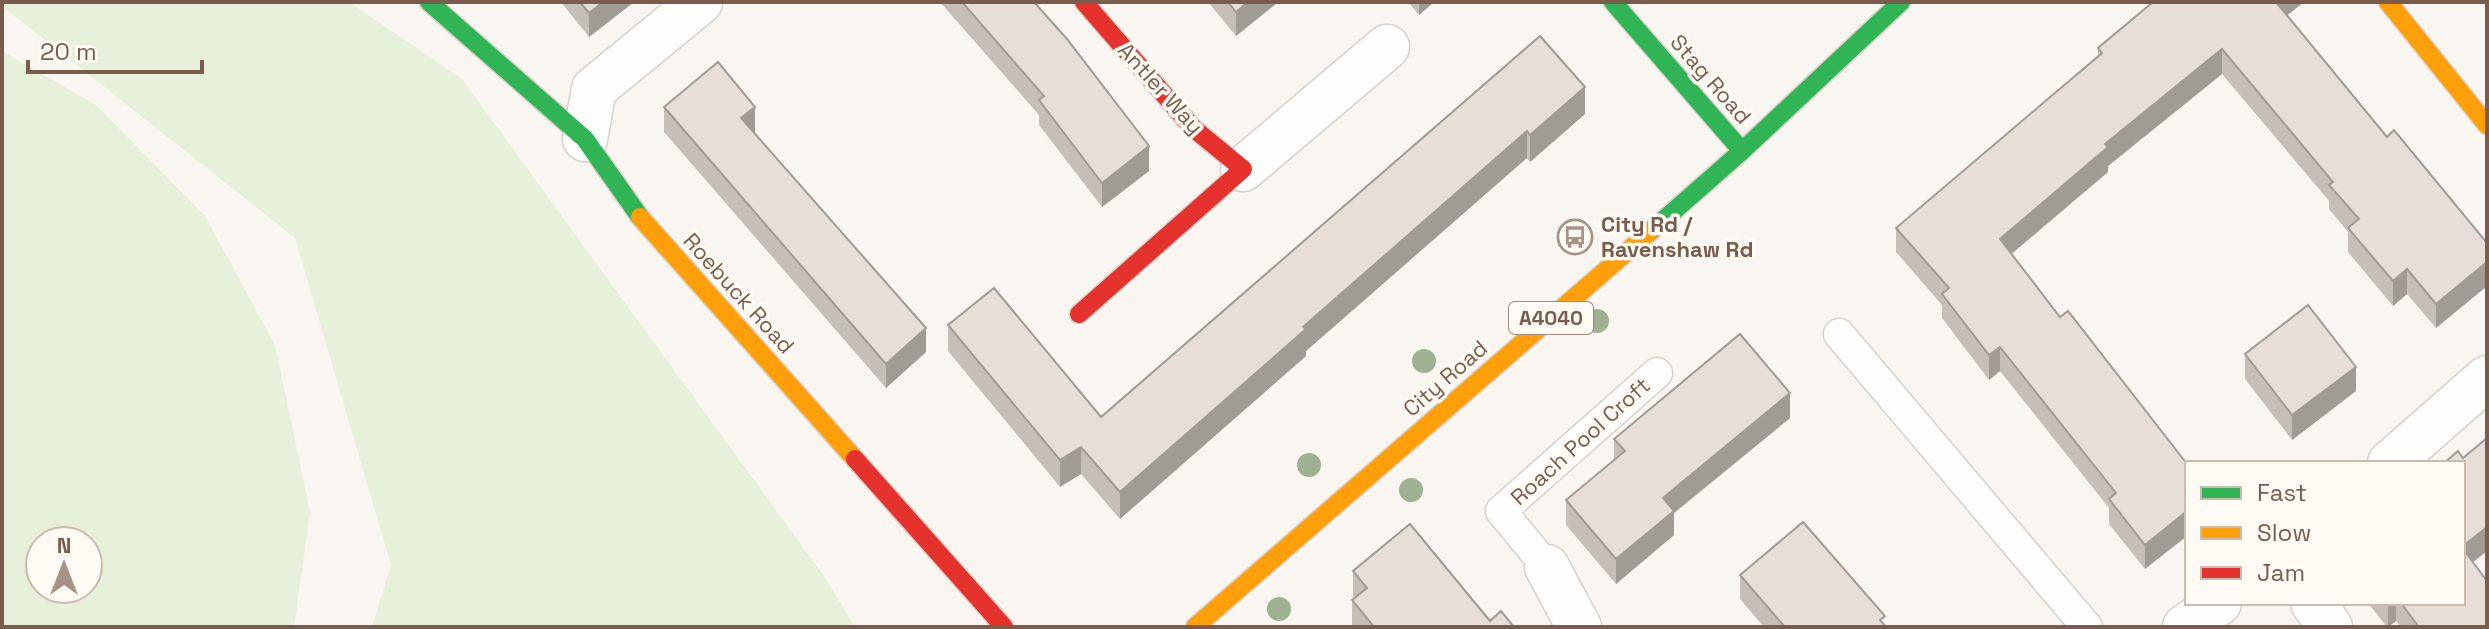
<svg xmlns="http://www.w3.org/2000/svg" width="2489" height="629" font-family="'Space Grotesk',sans-serif">
<style>
.green{fill:#e7f0db;fill-rule:evenodd}
.lines{fill:none;stroke-linecap:round;stroke-linejoin:round}
.lane-casing{stroke:#d7d1cb;stroke-width:33}
.street-casing{stroke:#d7d1cb;stroke-width:47}
.fast-casing{stroke:#d9d2cb;stroke-width:21}
.slow-casing{stroke:#d9d2cb;stroke-width:21}
.jam-casing{stroke:#d9d2cb;stroke-width:21}
.lane{stroke:#fefefd;stroke-width:30}
.street{stroke:#fefefd;stroke-width:44}
.fast{stroke:#30b455;stroke-width:18}
.slow{stroke:#ff9f0a;stroke-width:18}
.jam{stroke:#e5322d;stroke-width:18}
.tree{fill:#9eb190}
.wall{fill:#c6bfb9}
.shaded-wall{fill:#a19b96}
.building{fill:#e6ded7;stroke:#a19b96;stroke-width:2}
.labels{text-anchor:middle;dominant-baseline:central;stroke-width:7;stroke-linejoin:round;paint-order:stroke}
.shield{fill:#fffaf3;stroke:#a28b7f;stroke-width:2}
.shield-label{font-size:20px;font-weight:bold;fill:#7a5c4d}
.street-label{font-size:22px;fill:#7a5c4d;stroke:#fffaf3}
.poi-label{font-size:22px;font-weight:bold;fill:#7a5c4d;stroke:#fffaf3;text-anchor:start}
</style>
<rect width="100%" height="100%" fill="#f9f5f0"/>
<path class="green" d="M2 2H349L462 79 826 579 855 627H372L391 565 295 238 2 6Z
M2 51 96 105 205 216 275 345 310 512 294 627H2ZM40 541H88V589H40Z"/>
<g class="lines">
<g class="lane-casing">
<path id="lane" d="M1839 334 2087 627
M1547 567 1501 511 1657 373"/>
</g>
<g class="street-casing">
<path id="street" d="M585 139 594 89 700 2
M1243 169 1387 47
M2390 463 2487 378
M1547 567 1579 627
M2313 603 2330 627
M2185 627 2219 603"/>
</g>
<g class="fast-casing">
<path id="fast" d="M429 2 585 139 640 217
M1613 2 1742 151
M1651 231 1742 151 1901 2"/>
</g>
<g class="slow-casing">
<path id="slow" d="M2388 2 2487 125
M640 217 855 459
M1195 627 1651 231"/>
</g>
<g class="jam-casing">
<path id="jam" d="M1079 314 1243 169 1193 128 1084 2
M855 459 1004 627"/>
</g>
<use href="#lane" class="lane"/>
<use href="#street" class="street"/>
<use href="#fast" class="fast"/>
<use href="#slow" class="slow"/>
<use href="#jam" class="jam"/>
</g>
<g class="tree">
<circle cx="1597" cy="321" r="12"/>
<circle cx="1424" cy="361" r="12"/>
<circle cx="1309" cy="465" r="12"/>
<circle cx="1411" cy="490" r="12"/>
<circle cx="1279" cy="609" r="12"/>
</g>
<path class="wall" d="M561 2H634L589 37Z
M940 2H1034L1149 171 1102 207 1039 125V115Z
M1208 2H1277V3L1236 36Z
M1408 2H1434L1419 15Z
M2304 2 2287 15 2387 137 2487 243V286L2436 328 2407 294 2393 306 2348 252V232L2329 209V201L2222 74 2108 166V172L2012 254 2060 317 2187 464 2145 569 2109 524V508L2000 371 1989 380 1942 318V305L1896 252V228L2098 56V48Z
M1540 36 1585 114 1530 162 1527 158 1306 351V356L1120 519 1081 474 1060 487 948 351V325L1101 417Z
M664 107 755 132 754 133 926 352 886 388 664 132Z
M2245 354 2356 391 2292 440 2245 379Z
M1790 418 1674 513V535L1616 584 1566 525V500L1614 460V439Z
M2487 438V551L2473 562 2487 627H2401L2396 621 2387 627 2368 603H2463V458Z
M1353 571 1490 621 1514 627H1354L1352 625V600L1355 598 1353 596Z
M1740 575 1885 625 1886 627H1764L1740 599Z"/>
<path class="shaded-wall" d="M603 2H634L589 37V13Z
M1248 2H1277V3L1236 36V12Z
M1419 2H1434L1419 15Z
M2275 2H2304L2275 25Z
M2222 49V74L2108 166V172L2000 263V239L2105 144Z
M1585 87V114L1530 162V135Z
M755 107V132L741 143V118Z
M1527 131V158L1306 351V356L1120 519V492L1303 327Z
M1149 146V171L1102 207V183Z
M2487 262V286L2436 328V304Z
M2407 269V294L2393 306V281Z
M926 328V352L886 388V364Z
M2000 347V371L1989 380V355Z
M2356 367V391L2292 440V415Z
M1790 393V418L1674 513V535L1616 584V559L1663 498Z
M1081 447V474L1060 487V460Z
M2187 511V536L2145 569V545Z
M2487 527V551L2463 570V546Z
M2388 603H2396V621L2388 627Z"/>
<path class="building" d="M580 2H603L589 13Z
M962 2H1034L1067 39 1149 146 1102 183 1039 100 1044 96Z
M1228 2H1248L1236 12Z
M2153 2H2276L2387 137 2394 130 2487 243V262L2436 304 2407 269 2393 281 2348 228 2359 219 2329 185 2333 182 2222 49 2105 144 2108 147 2000 239 2060 317 2068 311 2187 464V511L2145 545 2109 499 2116 493 2000 347 1989 355 1942 294 1949 288 1896 228 2102 53 2098 48Z
M1540 36 1585 87 1530 135 1527 131 1303 327 1306 329 1120 492 1081 447 1060 460 948 325 994 288 1101 417Z
M718 62 755 107 741 118 926 328 886 364 664 107Z
M2308 305 2356 367 2292 415 2245 354Z
M1740 334 1790 393 1663 498 1674 511 1616 559 1566 500 1625 451 1614 439Z
M2487 438V527L2463 546V463H2444L2458 451 2463 458Z
M1803 522 1885 616 1880 620 1886 627H1785L1740 575Z
M1410 524 1490 621 1501 611 1514 627H1374L1352 600 1367 588 1353 571Z
M2463 549 2487 581V627H2419L2401 603H2463Z"/>
<defs>
<g id="bus-ring" transform="scale(1.8)"><circle r="9.5" fill="#fffaf3" stroke="#a69286" stroke-width="1.5"/><path d="M-5-6H5V4H4V6H2V4H-2V6H-4V4H-5ZM-3.5-4V0h7V-4ZM-3.5 1.2v1.5H-2V1.2ZM2 1.2v1.5H3.5V1.2Z" fill="#a69286"/></g>
</defs>
<g fill-rule="evenodd">
<use href="#bus-ring" x="1575" y="237"/>
</g>
<g class="labels">
<rect class="shield" x="1509" y="302" width="84" height="32" rx="6"/>
<g class="shield-label">
<text x="1551" y="318">A4040</text>
</g>
<g class="street-label">
<text transform="translate(1711 79) rotate(49)">Stag Road</text>
<text transform="translate(1161 88) rotate(48)">Antler Way</text>
<text transform="translate(739 293) rotate(48)">Roebuck Road</text>
<text transform="translate(1445 378) rotate(-41)">City Road</text>
<text transform="translate(1580 441) rotate(-42)">Roach Pool Croft</text>
</g>
<g class="poi-label">
<text x="1601" y="224">City Rd /<tspan x="1601" dy="25">Ravenshaw Rd</tspan></text>
</g>
</g>
<rect width="2489" height="629" fill="none" stroke="#7a5c4d" stroke-width="8"/>
<rect x="2185" y="461" width="280" height="144" fill="#fffaf3" stroke="#cabbb1" stroke-width="2"/>
<rect x="2201" y="487" width="40" height="12" fill="#30b455" stroke="#cabbb1" stroke-width="2"/>
<text x="2257" y="501" font-size="24" fill="#7a5c4d">Fast</text>
<rect x="2201" y="527" width="40" height="12" fill="#ff9f0a" stroke="#cabbb1" stroke-width="2"/>
<text x="2257" y="541" font-size="24" fill="#7a5c4d">Slow</text>
<rect x="2201" y="567" width="40" height="12" fill="#e5322d" stroke="#cabbb1" stroke-width="2"/>
<text x="2257" y="581" font-size="24" fill="#7a5c4d">Jam</text>
<g transform="translate(64 565)"><circle r="38" fill="#fffaf3" stroke="#cabbb1" stroke-width="2"/>
<path d="M0-6L14 30L0 20L-14 30Z" fill="#a69286"/>
<text y="-12" font-size="22" font-weight="bold" text-anchor="middle" fill="#7a5c4d">N</text>
</g>
<path d="M28 60v12h174v-12" fill="none" stroke="#7a5c4d" stroke-width="4"/>
<text x="40" y="60" font-size="24" fill="#7a5c4d" stroke="#fffaf3" stroke-width="6" paint-order="stroke">20 m</text>
</svg>
